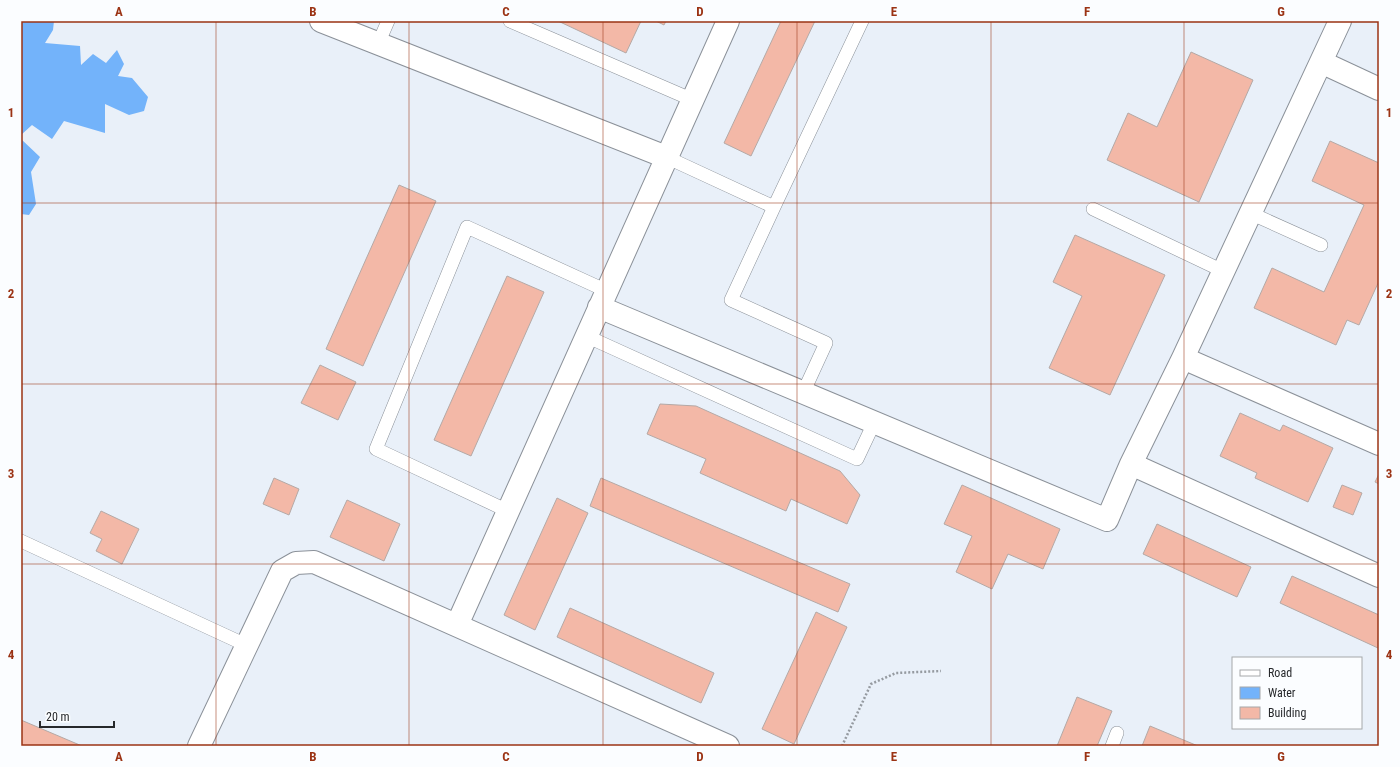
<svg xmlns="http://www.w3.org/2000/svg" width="1400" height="767" font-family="'Roboto Condensed',sans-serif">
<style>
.water{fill:#73b3fa}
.building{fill:#f3b8a7;stroke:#b4a9a6}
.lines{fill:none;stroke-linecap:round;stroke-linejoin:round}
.service-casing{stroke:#8b9199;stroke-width:14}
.minor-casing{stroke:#8b9199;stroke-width:24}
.path{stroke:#959aa0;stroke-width:2.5;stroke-dasharray:2 2;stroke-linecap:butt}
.service{stroke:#fff;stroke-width:13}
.minor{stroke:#fff;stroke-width:22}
.grid{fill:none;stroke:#9b3314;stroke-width:1;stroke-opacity:0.55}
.neatline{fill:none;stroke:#9b3314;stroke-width:1.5}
.grid-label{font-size:13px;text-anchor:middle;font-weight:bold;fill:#9b3314}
</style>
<rect width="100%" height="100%" fill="#e9f0f9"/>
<path class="water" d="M21 21H54L53 30 45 43 80 46 81 65 93 54 106 63 117 50 124 64 118 76 132 78 148 97 144 111 129 115 105 104V133L64 121 52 139 32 125 21 135Z
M21 139 40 157 31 172 36 204 29 215 21 214Z"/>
<path class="building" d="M558 21H641L626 53Z
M656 21H666L664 25Z
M781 21H815L751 156 724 143Z
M1191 52 1253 80 1199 202 1107 160 1128 113 1157 127Z
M1330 141 1379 163V281L1359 325 1347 320 1336 345 1254 308 1272 268 1324 292 1364 205 1312 181Z
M399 185 436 201 363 366 326 349Z
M1075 235 1165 275 1110 395 1049 368 1082 296 1053 282Z
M507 276 544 292 471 456 434 440Z
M320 365 356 382 338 420 301 403Z
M660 404 696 406 840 471 860 495 847 524 791 499 786 511 700 473 706 459 647 434Z
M1240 413 1280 431 1283 425 1333 448 1308 502 1255 478 1257 473 1220 456Z
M1379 474V484L1375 482Z
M274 478 299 489 289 515 263 504Z
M601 478 850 584 838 612 590 506Z
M962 485 1060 529 1043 569 1008 554 992 589 956 572 972 536 944 524Z
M1342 485 1362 493 1353 515 1333 507Z
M557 498 588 513 535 630 504 615Z
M347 500 400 524 384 561 330 537Z
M101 511 139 529 122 564 96 551 102 539 90 533Z
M1157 524 1251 567 1237 597 1143 554Z
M1292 576 1379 615 1378 648 1280 603Z
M570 608 714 673 701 703 557 637Z
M816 612 847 627 794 744 762 729Z
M1077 697 1112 711 1097 746H1057Z
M21 720 82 746H21Z
M1150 726 1198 746H1142Z"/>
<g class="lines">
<g class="service-casing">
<path id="service" d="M510 21 693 100
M378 44 388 21
M666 157 774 207 862 21
M774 207 731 300 826 343 803 393
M1093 209 1223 271
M1250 213 1321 245
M586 336 857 459 874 423
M508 511 376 449 467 227 607 291
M21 541 246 645
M1112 746 1117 733"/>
</g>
<g class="minor-casing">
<path id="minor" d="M321 21 666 157
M1321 62 1379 89
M599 307 1107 520 1131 464 1183 358 1340 21
M1183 358 1379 444
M1131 464 1379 576
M457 625 728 21
M199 746 282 571 296 563 314 562 728 746"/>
</g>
<path class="path" d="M842 746 871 684 896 673 941 671"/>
<use href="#service" class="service"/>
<use href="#minor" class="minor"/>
</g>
<path class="grid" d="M216 21V746M409 21V746M603 21V746M797 21V746M991 21V746M1184 21V746M21 203H1379M21 384H1379M21 564H1379"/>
<rect width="1400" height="767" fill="none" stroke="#fbfdff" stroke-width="44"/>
<rect x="1232" y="657" width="130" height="72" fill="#fbfdff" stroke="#a6a8aa"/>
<rect x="1240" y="670" width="20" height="6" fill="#ffffff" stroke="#a6a8aa"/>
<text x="1268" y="677" font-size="12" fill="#26282b">Road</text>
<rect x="1240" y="687" width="20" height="12" fill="#73b3fa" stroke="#a6a8aa"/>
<text x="1268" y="697" font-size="12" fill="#26282b">Water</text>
<rect x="1240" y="707" width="20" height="12" fill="#f3b8a7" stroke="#a6a8aa"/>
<text x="1268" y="717" font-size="12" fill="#26282b">Building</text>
<path d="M40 721v6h74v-6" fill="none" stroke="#26282b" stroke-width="2"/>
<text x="46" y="721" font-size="12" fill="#26282b" stroke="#fbfdff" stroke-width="3" paint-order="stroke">20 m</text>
<rect x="22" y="22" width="1356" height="723" class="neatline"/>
<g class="grid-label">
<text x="119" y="16">A</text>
<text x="313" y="16">B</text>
<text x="506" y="16">C</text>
<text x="700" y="16">D</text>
<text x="894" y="16">E</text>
<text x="1087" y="16">F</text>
<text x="1281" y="16">G</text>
<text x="11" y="117">1</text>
<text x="1389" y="117">1</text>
<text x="11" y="298">2</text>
<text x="1389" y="298">2</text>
<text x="11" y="478">3</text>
<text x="1389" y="478">3</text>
<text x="11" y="659">4</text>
<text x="1389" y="659">4</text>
<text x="119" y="761">A</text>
<text x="313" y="761">B</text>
<text x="506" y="761">C</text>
<text x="700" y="761">D</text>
<text x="894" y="761">E</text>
<text x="1087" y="761">F</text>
<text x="1281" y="761">G</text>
</g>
</svg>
